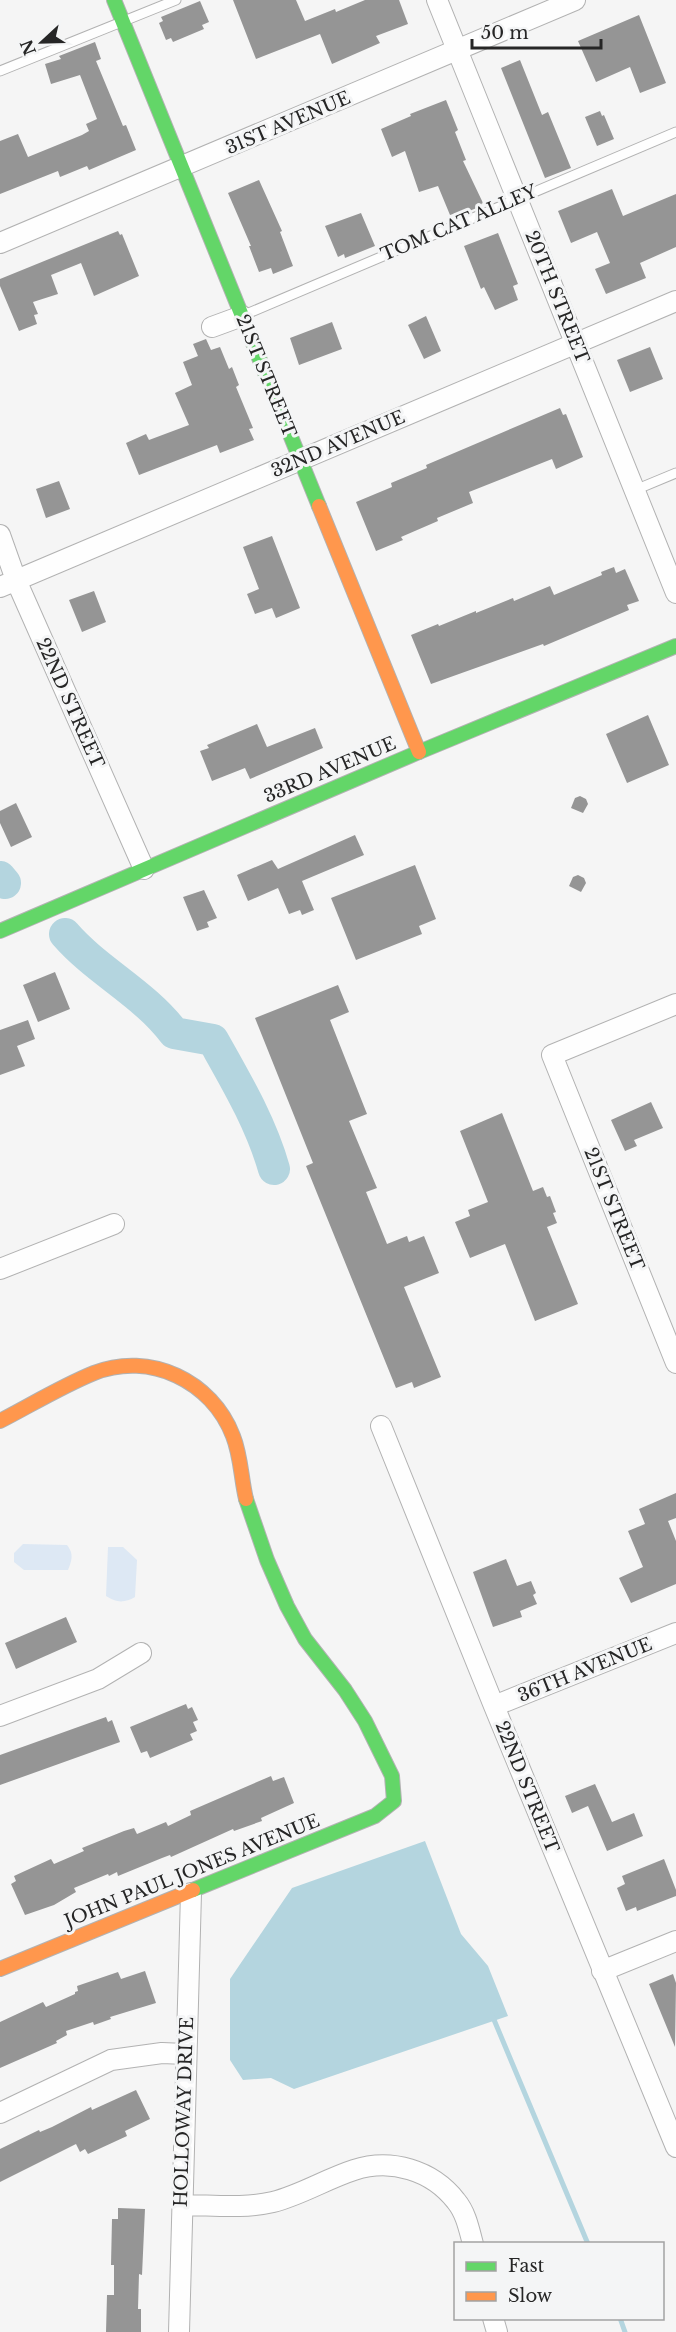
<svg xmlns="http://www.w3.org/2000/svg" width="676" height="2332" font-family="'Libre Baskerville',serif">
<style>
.green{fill:#dde8f4}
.water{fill:#b4d5df}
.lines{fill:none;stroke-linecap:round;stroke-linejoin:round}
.stream{stroke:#b4d5df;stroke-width:5}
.river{stroke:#b4d5df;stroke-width:32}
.building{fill:#959595}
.lane-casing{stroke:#b2b2b2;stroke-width:11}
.street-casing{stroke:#b2b2b2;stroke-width:22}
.fast-casing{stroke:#b2b2b2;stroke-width:16}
.slow-casing{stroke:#b2b2b2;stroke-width:16}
.lane{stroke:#fefefe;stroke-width:9}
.street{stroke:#fefefe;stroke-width:20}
.fast{stroke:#63d668;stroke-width:14}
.slow{stroke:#ff974d;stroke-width:14}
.labels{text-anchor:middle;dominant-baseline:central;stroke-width:6;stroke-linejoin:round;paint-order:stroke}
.street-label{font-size:18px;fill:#262626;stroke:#f4f5f6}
</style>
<rect width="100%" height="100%" fill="#f5f5f5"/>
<path class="green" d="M23 1544 67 1545C74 1554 72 1560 68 1570H24L14 1562V1553Z
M108 1547H123L137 1560 135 1597C125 1603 116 1603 106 1596Z"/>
<path class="water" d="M425 1841 461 1934 488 1966 508 2016 294 2089 271 2078 243 2080 230 2060V1979L292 1888Z"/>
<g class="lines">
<path class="stream" d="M492 2015 588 2244
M620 2318 625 2332"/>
<path class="river" d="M0 877 5 883
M65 934C97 971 144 993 174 1033L213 1040C236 1081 261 1123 274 1169"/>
</g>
<path class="building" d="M233 0H296L305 21 335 9 336 12 365 0H399L408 24 376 36 380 43 332 64 320 34 256 59Z
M200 1 209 22 202 25 204 29 173 42 171 38 166 40 159 23 163 21 161 17Z
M639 15 666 83 640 93 630 67 596 82 578 41Z
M95 42 101 59 96 61 123 126 126 125 136 150 89 170 87 166 60 177 58 171 0 194V141L18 134 28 157 82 135 89 131 86 124 97 119 80 75 51 84 45 64 61 59 59 56Z
M520 60 542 115 548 112 571 168 545 178 501 68Z
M446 100 458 130 455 132 466 160 463 161 483 203 481 204 482 206 456 216V213L450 215 438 186 419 192 405 151 392 157 381 129 411 116 410 114Z
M600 111 602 116 604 115 614 139 597 146 585 117Z
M259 180 282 231 280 232 293 266 273 274 271 268 259 272 249 246H251L228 193Z
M612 189 623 216 676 194V247L640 263 646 278 606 294 595 269 610 263 597 232 571 243 558 211Z
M361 213 375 246 345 258 344 254 338 257 325 226Z
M118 231 120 235 122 234 139 276 94 296 81 263 51 275 58 294 33 302 38 314 34 315 37 324 19 331 0 286V279Z
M498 233 518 284 513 286 518 300 495 310 484 287 481 289 464 246Z
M426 316 441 351 424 359 408 325Z
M332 322 342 349 299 365 290 338Z
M206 339 211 350 220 347 229 369 232 367 239 385 236 387 253 428 249 429 254 440 220 453 217 445 139 475 126 443 146 434 149 440 189 425 175 393 192 385 183 362 198 356 193 344Z
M650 347 663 379 630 392 617 360Z
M560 408 563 415 566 414 583 457 556 469 552 459 469 492 473 503 437 518 438 521 401 537 403 540 376 551 356 502 392 487 391 483 427 468 426 465Z
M59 481 70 509 46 518 36 489Z
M272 536 300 608 276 618 272 608 255 614 247 594 259 589 243 547Z
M614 567 616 573 625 569 639 601 627 605 629 610 544 646 543 644 431 684 411 635 438 624 439 626 476 611V613L513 598 514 601 550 586 554 595 602 575 601 572Z
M94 591 106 622 82 632 69 600Z
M648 715 669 765 627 783 606 734Z
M257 724 267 747 315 728 323 748 250 779 245 768 212 781 200 751 209 748 207 745Z
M580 796 586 799 588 804 583 813 571 808 575 798Z
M16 803 32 837 11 847 0 823V811Z
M355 835 364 855 302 881 314 910 302 915 300 910 289 914 278 888 248 901 237 875 272 860 278 869Z
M415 865 436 919 419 926 422 934 356 960 331 898Z
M578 875 584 878 586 883 581 892 569 886 573 877Z
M204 890 217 918 207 922 209 927 197 931 183 897Z
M55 972 70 1009 38 1022 23 985Z
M338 985 349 1012 330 1020 367 1114 349 1121 377 1188 366 1192 387 1244 407 1236 409 1242 424 1236 439 1273 404 1287 441 1377 414 1388 412 1382 396 1388 306 1166 313 1163 255 1018Z
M28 1020 35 1039 17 1046 25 1066 0 1075V1030Z
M651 1102 663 1128 634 1140 637 1146 625 1151 611 1120Z
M502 1113 533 1191 543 1187 547 1197 550 1196 556 1212 553 1213 557 1223 547 1227 578 1304 535 1321 505 1244 470 1258 455 1222 470 1216 468 1210 488 1202 460 1131Z
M676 1493V1518L668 1521 676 1541V1584L631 1603 619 1578 643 1567 628 1531 645 1524 639 1509Z
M506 1559 517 1586 531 1581 536 1593 533 1595 537 1604 520 1611 522 1617 493 1627 473 1572Z
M66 1617 77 1642 16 1669 5 1643Z
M186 1704 188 1709 192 1707 198 1720 193 1722 197 1731 190 1734 193 1740 150 1758 147 1751 141 1753 130 1727Z
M106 1717 108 1722 112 1720 120 1742 0 1785V1755Z
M271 1776 273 1781 284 1777 294 1803 261 1818 262 1821 234 1831 233 1829 171 1857 170 1855 162 1858 118 1876 117 1872 109 1876 108 1874 74 1888 76 1892 54 1905 25 1915 11 1884 16 1881 14 1876 51 1859 54 1864 84 1851 82 1848 124 1831 134 1828 137 1834 166 1822 168 1826 191 1815 190 1811Z
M595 1784 612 1822 634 1813 643 1836 607 1851 588 1806 572 1813 565 1796Z
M664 1859 676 1890V1896L637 1911 636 1907 626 1911 617 1888 625 1884 622 1876Z
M145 1971 156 2003 110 2017 111 2019 94 2025 93 2022 66 2031 67 2035 56 2041 57 2043 0 2068V2022L43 2002 46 2007 75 1994V1992L78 1991 77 1986 118 1972 121 1979Z
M673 1974 676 1983 675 2047 649 1984Z
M136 2090 150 2119 125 2131 127 2136 88 2154 85 2149 80 2152 76 2144 0 2182V2149L39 2130 40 2132 52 2127 91 2107 92 2110Z
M118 2208 145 2209 142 2275 139 2274 138 2309H141V2332H106L107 2295H114V2265H111L112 2219H118Z"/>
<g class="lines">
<g class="lane-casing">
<path id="lane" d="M0 71 176 0
M244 315 676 132
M635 490 676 473"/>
</g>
<g class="street-casing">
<path id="street" d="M437 0 676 593
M0 243 575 0
M212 327 242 316
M0 535 16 580 144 869
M0 587 676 301
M676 1004 552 1055 676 1363
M0 1269 114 1224
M381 1426 494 1706 676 2147
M494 1706 676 1633
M0 1716 98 1679 141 1653
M602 1971 676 1941
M0 2113 111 2060 162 2053 185 2054
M182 2205C212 2205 243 2209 273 2202 301 2195 326 2179 354 2170 391 2158 432 2170 456 2201 466 2213 469 2229 473 2244
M493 2318 497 2332
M179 2332 191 1893"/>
</g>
<g class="fast-casing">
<path id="fast" d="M114 0 319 506
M0 931 419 752 676 646
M193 1890 375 1816 394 1801 392 1776 365 1721 345 1690 305 1639 287 1606 267 1560 246 1499"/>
</g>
<g class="slow-casing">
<path id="slow" d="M319 506 419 752
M0 1421C31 1405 62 1386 94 1373 150 1351 212 1381 233 1436 241 1456 241 1478 246 1499
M0 1969 193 1890"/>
</g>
<use href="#lane" class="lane"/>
<use href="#street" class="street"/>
<use href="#fast" class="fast"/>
<use href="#slow" class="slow"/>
</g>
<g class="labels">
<g class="street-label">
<text transform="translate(288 123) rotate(-23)">31ST AVENUE</text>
<text transform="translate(459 223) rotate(-23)">TOM CAT ALLEY</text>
<text transform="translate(557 297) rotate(68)">20TH STREET</text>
<text transform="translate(266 376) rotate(68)">21ST STREET</text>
<text transform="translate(338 444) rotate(-23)">32ND AVENUE</text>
<text transform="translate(70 703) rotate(66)">22ND STREET</text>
<text transform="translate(330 770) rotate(-23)">33RD AVENUE</text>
<text transform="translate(614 1209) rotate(68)">21ST STREET</text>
<text transform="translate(585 1670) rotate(-22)">36TH AVENUE</text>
<text transform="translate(527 1787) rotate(68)">22ND STREET</text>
<text transform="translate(192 1871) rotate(-22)">JOHN PAUL JONES AVENUE</text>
<text transform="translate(184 2112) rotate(-88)">HOLLOWAY DRIVE</text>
</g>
</g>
<rect x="454" y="2242" width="210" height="78" fill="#f4f5f6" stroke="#a2a2a3" stroke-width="1.5"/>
<rect x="466" y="2262" width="30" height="9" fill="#63d668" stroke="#a2a2a3" stroke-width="1.5"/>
<text x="508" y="2272" font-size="18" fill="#262626">Fast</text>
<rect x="466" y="2292" width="30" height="9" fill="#ff974d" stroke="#a2a2a3" stroke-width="1.5"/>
<text x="508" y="2302" font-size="18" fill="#262626">Slow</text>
<g transform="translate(42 42) rotate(248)" stroke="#f4f5f6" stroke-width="4.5" paint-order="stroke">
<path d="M0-4.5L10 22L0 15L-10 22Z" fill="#262626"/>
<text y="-9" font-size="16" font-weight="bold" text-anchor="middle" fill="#262626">N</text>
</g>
<path d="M472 39v9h129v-9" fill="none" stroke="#262626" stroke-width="3"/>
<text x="481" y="39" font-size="18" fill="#262626" stroke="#f4f5f6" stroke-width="4.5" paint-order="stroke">50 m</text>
</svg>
